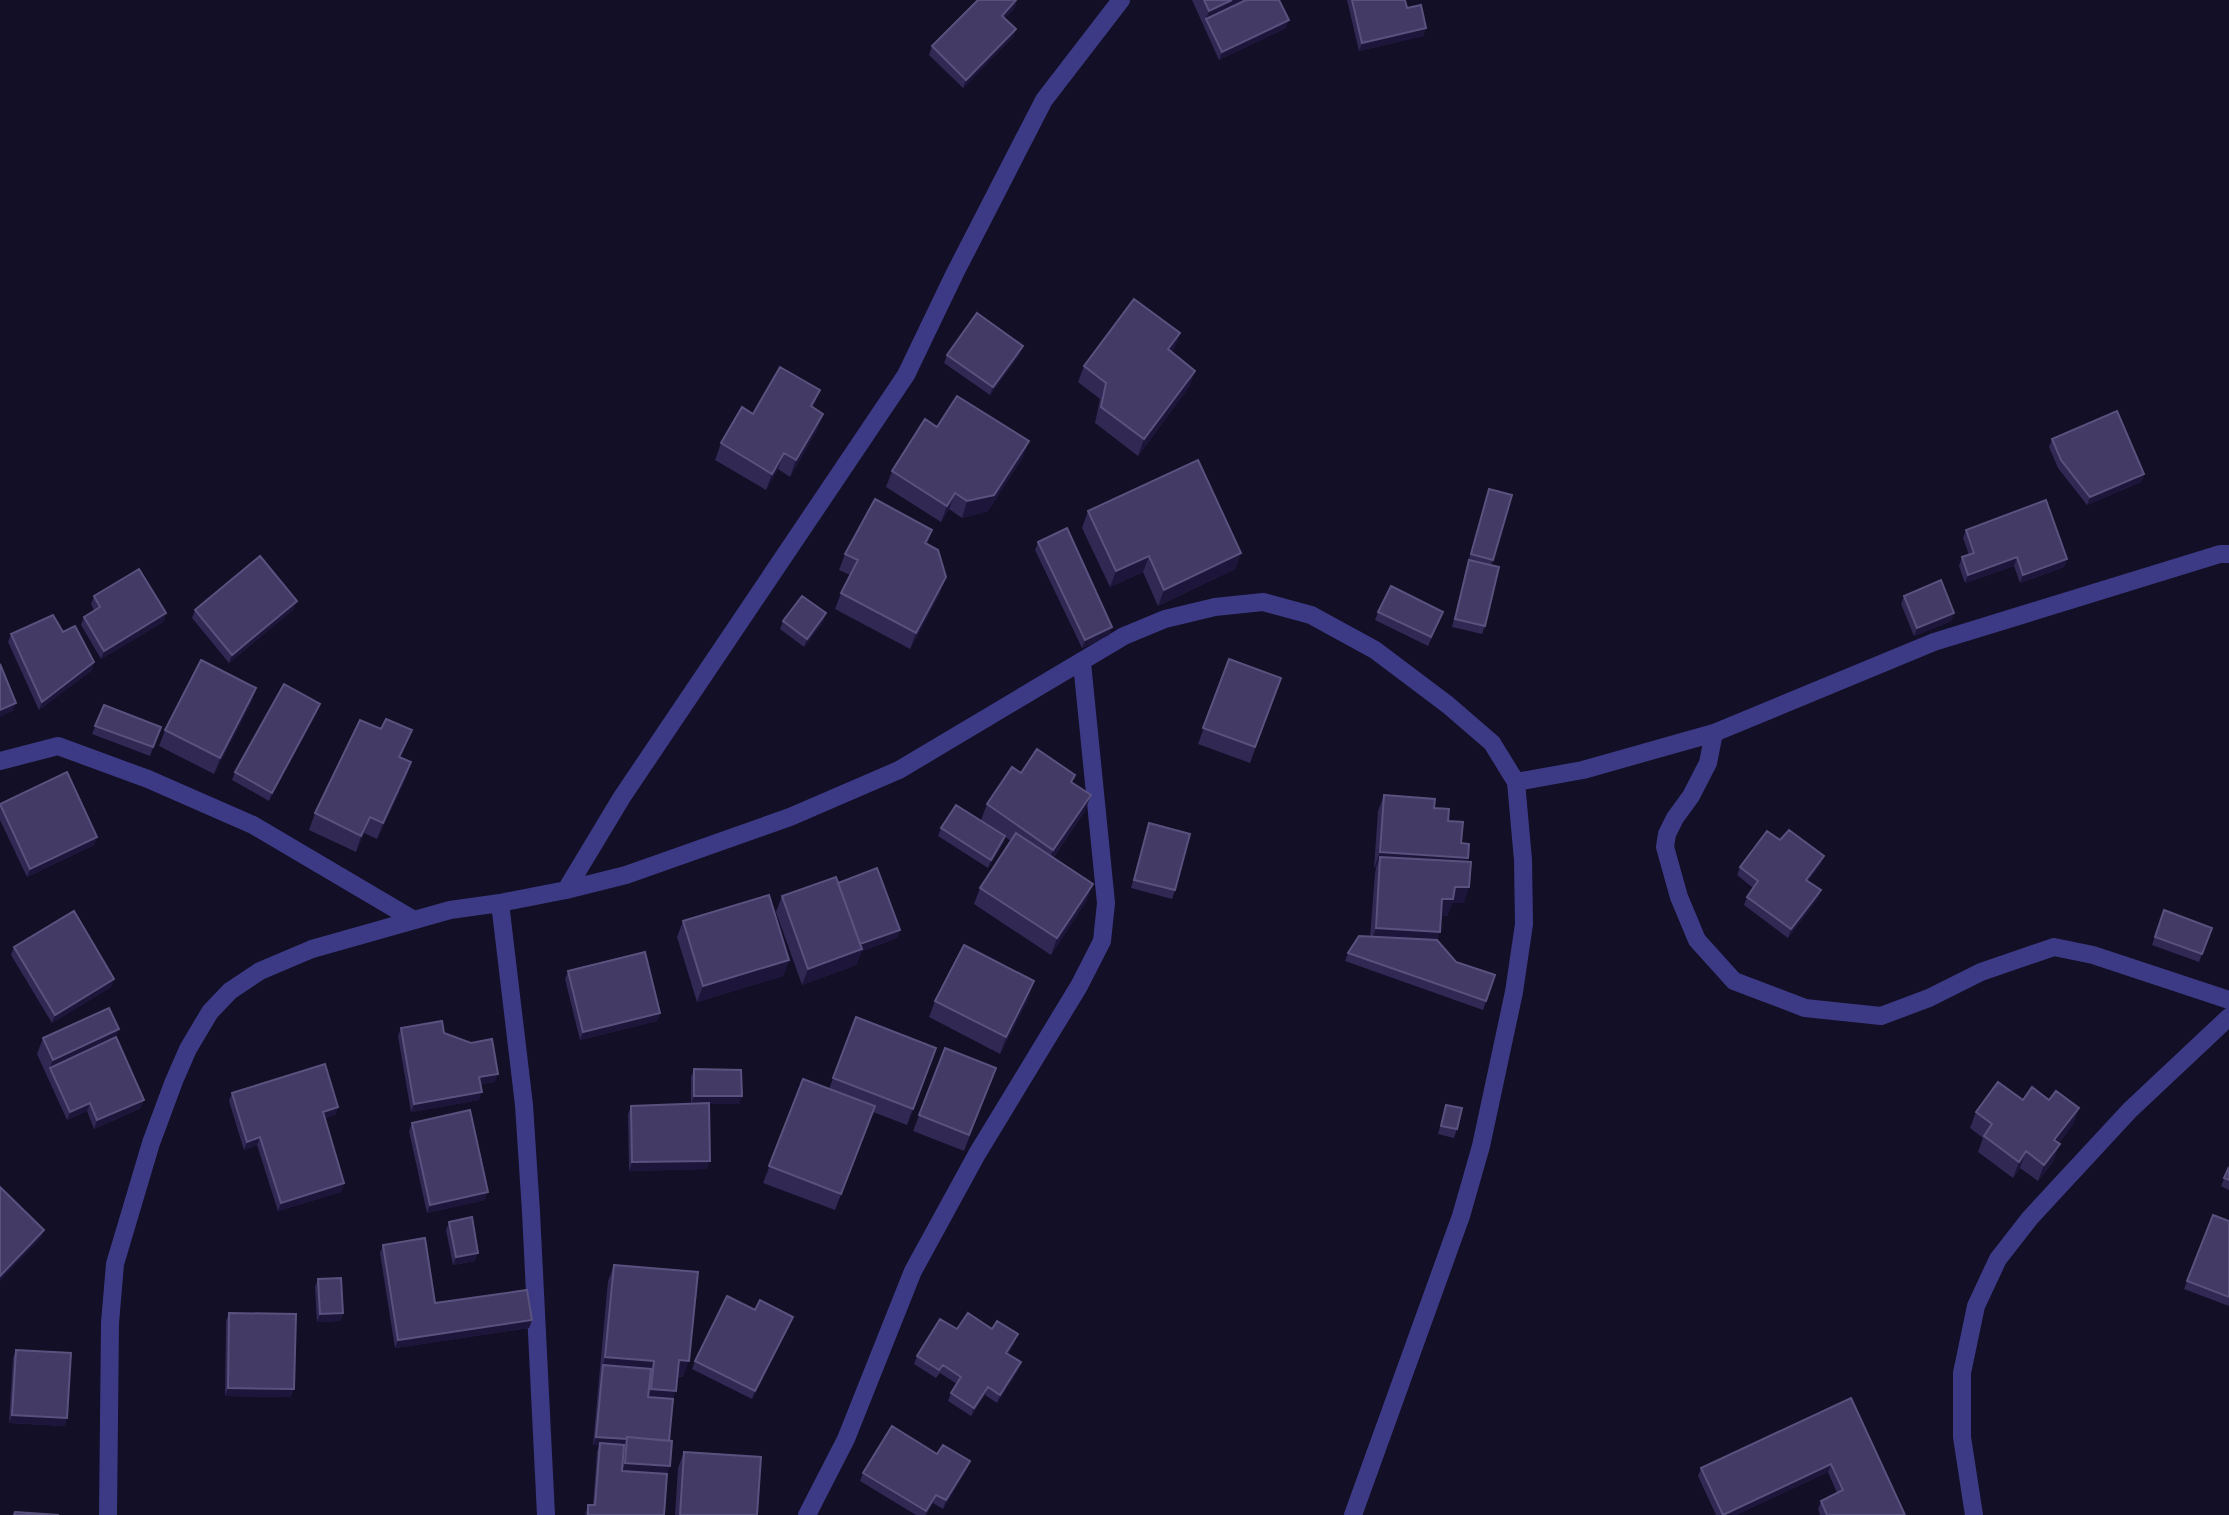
<svg xmlns="http://www.w3.org/2000/svg" width="2229" height="1515" font-family="'Fira Sans',sans-serif">
<style>
.lines{fill:none;stroke-linecap:round;stroke-linejoin:round}
.minor{stroke:#3d3a85;stroke-width:18}
.wall{fill:#312854}
.shaded-wall{fill:#1d163a}
.building{fill:#433a66;stroke:#5a527e;stroke-width:2}
</style>
<rect width="100%" height="100%" fill="#130f26"/>
<g class="lines">
<path class="minor" d="M1714 733 1708 763 1691 796 1675 818 1667 834 1665 847 1679 897 1697 940 1734 981 1805 1008 1881 1016 1929 998 1981 972 2054 947 2093 955 2229 1000
M0 761 58 746 148 779 253 825 414 920
M1516 782 1583 770 1714 733 1934 642 2220 554H2229
M566 890 622 797 906 375 955 273 1044 100 1121 0
M500 903 524 1105 531 1212 546 1515
M108 1515 110 1323 115 1264 151 1143 174 1081 188 1049 210 1012 230 991 260 971 312 949 450 910 500 903 566 890 626 875 790 817 899 770 1124 636 1165 619 1215 607 1263 602 1311 615 1375 650 1448 705 1492 743 1516 782 1523 860 1524 924 1514 992 1481 1146 1461 1216 1353 1515
M807 1515 846 1439 913 1271 977 1154 1079 986 1102 941 1106 903 1082 663
M1974 1515 1962 1437V1373L1976 1306 1998 1259 2030 1218 2130 1110 2229 1017"/>
</g>
<path class="wall" d="M1017 0 1014 9 1005 18 1016 29 1013 37 963 88 929 55 932 46Z
M1192 0H1279L1286 28 1219 60Z
M1347 0H1405L1407 8 1426 28 1423 36 1359 51Z
M1180 333 1174 349 1171 352 1195 371 1189 387 1138 456 1095 423 1100 399 1078 382 1084 366Z
M1020 354 990 395 944 363 947 355Z
M814 408 817 430 790 477 778 469 766 490 715 460 721 443 753 414Z
M937 427 1023 457 988 511 962 518 949 509 941 522 886 487 892 471Z
M2052 439 2144 474 2141 482 2087 505 2058 468 2049 447Z
M1489 489 1493 560 1491 565 1485 626 1482 634 1452 627 1468 562Z
M1088 511 1241 553 1235 569 1158 606 1143 572 1110 587 1082 528Z
M932 530 927 544 940 593 910 649 835 609 841 593 850 575 839 570 845 554Z
M1966 530 2067 559 2064 567 2020 583 2014 566 1965 583 1959 566 1962 557 1969 555 1963 538Z
M1038 542 1112 627 1109 635 1082 648 1035 550Z
M94 596 166 613 163 622 101 659 81 625 84 617 94 610 91 604Z
M1904 596 1954 613 1951 621 1914 636 1901 604Z
M294 609 229 663 192 618 195 610Z
M1378 612 1440 620 1428 646 1375 620Z
M826 613 823 622 804 647 780 629 783 621Z
M63 632 94 662 91 671 39 710 8 642 11 634Z
M1229 659 1281 678 1250 763 1198 744Z
M256 688 250 705 214 774 159 746 165 730Z
M104 705 161 727 150 756 92 734Z
M317 712 269 801 232 780 235 772Z
M406 746 400 757 411 762 406 778 377 839 364 833 356 852 309 830 315 813Z
M1021 773 1075 775 1072 782 1085 811 1053 858 1087 900 1051 955 974 904 980 888 1011 841 1005 837 1003 844 988 868 938 836 941 828 981 820 987 804Z
M1384 795 1434 808 1448 821 1468 858 1467 862 1464 903H1452L1447 916 1441 915 1437 940 1456 962 1495 975 1483 1010 1345 961 1348 953 1370 937 1375 873 1376 868H1374L1378 811Z
M0 804 97 837 94 845 27 877 0 820Z
M1149 823 1175 890 1172 899 1131 888Z
M1821 864 1808 881 1821 890 1818 898 1788 938 1744 905 1747 897 1753 888 1737 875 1740 867Z
M838 883 900 930 897 938 862 951 856 965 802 985 776 912 782 896Z
M2164 910 2212 928 2199 962 2152 945Z
M683 921 789 960 783 976 697 1002 677 937Z
M14 947 114 979 111 987 52 1023 11 955Z
M568 971 660 1013 657 1021 580 1040 565 979Z
M1029 997 1000 1054 929 1017 935 1001Z
M856 1017 936 1048 907 1125 873 1112 835 1210 763 1183 803 1079 829 1089Z
M401 1028 444 1033 495 1082 481 1084 479 1100 411 1112 398 1036Z
M116 1037 141 1108 94 1129 87 1111 67 1120 37 1054 43 1038Z
M945 1048 996 1068 964 1151 913 1131Z
M694 1069 742 1096 739 1104H709L707 1169 629 1171 628 1114 631 1106 691 1104V1077Z
M232 1093 338 1107 335 1115 325 1118 344 1183 341 1192 278 1211 257 1145 244 1150 229 1101Z
M2023 1100H2049L2079 1108 2073 1124 2059 1143 2054 1160 2038 1181 2020 1168 2013 1178 1978 1152 1983 1138 1970 1128 1976 1112Z
M1446 1105 1457 1129 1454 1138 1438 1134Z
M412 1123 485 1200 427 1213 409 1131Z
M2229 1167V1190L2221 1186Z
M2213 1215 2229 1221V1306L2184 1289Z
M449 1222 475 1261 453 1265 446 1230Z
M383 1245 435 1303 532 1320 529 1328 395 1348 380 1253Z
M614 1265 683 1377H677L673 1399 669 1441 664 1515H585L588 1505H593L597 1452 599 1445H593L608 1281Z
M318 1279 343 1313 340 1321 317 1322 315 1287Z
M755 1310 790 1325 752 1399 692 1369 695 1361Z
M229 1313 291 1397 225 1396 226 1321Z
M957 1329 1015 1342 1008 1354 1018 1370 997 1403 985 1395 971 1416 948 1401 951 1393 957 1384 940 1373 936 1378 914 1364 917 1356Z
M16 1350 65 1426 9 1423 13 1358Z
M1851 1398 1905 1515H1820L1818 1509 1821 1501 1837 1493 1828 1472 1736 1515H1716L1698 1476 1701 1468Z
M684 1452 757 1515H675L678 1468Z
M970 1461 967 1469 943 1509 933 1503 926 1515H916L860 1481 863 1473Z"/>
<path class="shaded-wall" d="M1017 0 1014 9 999 24 1002 16Z
M1232 0H1261L1206 19 1209 11Z
M1289 20 1286 28 1219 60 1222 52Z
M1426 28 1423 36 1359 51 1362 43Z
M1016 29 1013 37 963 88 966 80Z
M1180 333 1174 349 1162 365 1168 349Z
M1023 346 1020 354 990 395 993 387Z
M1195 371 1189 387 1138 456 1144 439Z
M820 390 814 406 805 422 811 406Z
M823 414 817 430 790 477 796 460Z
M1029 441 1023 457 988 511 962 518 967 501Z
M784 453 778 469 766 490 772 474Z
M2144 474 2141 482 2087 505 2090 497Z
M955 493 949 509 941 522 947 506Z
M1241 553 1235 569 1158 606 1164 590Z
M1149 556 1143 572 1110 587 1116 571Z
M2017 557 2014 566 1965 583 1968 575Z
M2067 559 2064 567 2020 583 2023 575Z
M946 577 940 593 910 649 916 633Z
M297 601 294 609 229 663 232 655Z
M166 613 163 622 101 659 104 651Z
M826 613 823 622 804 647 807 639Z
M1954 613 1951 621 1914 636 1917 628Z
M1112 627 1109 635 1082 648 1085 640Z
M94 662 91 671 39 710 42 702Z
M256 688 250 705 214 774 220 758Z
M16 703 13 711 0 717V710Z
M320 704 317 712 269 801 272 793Z
M412 730 406 746 393 773 399 757Z
M411 762 406 778 377 839 383 823Z
M1091 795 1085 811 1047 866 1053 850Z
M370 817 364 833 356 852 361 836Z
M1005 836 1003 844 988 868 991 860Z
M97 837 94 845 27 877 30 869Z
M1380 852 1468 858 1462 874 1380 857 1376 868H1374Z
M1824 856 1821 864 1803 888 1806 880Z
M1093 884 1087 900 1051 955 1057 938Z
M1455 887H1469L1464 903H1452L1447 916 1437 915 1442 899Z
M1821 890 1818 898 1788 938 1791 929Z
M1376 928 1440 932 1434 949 1370 944Z
M900 930 897 938 862 951 856 965 802 985 808 969 855 946Z
M789 960 783 976 697 1002 703 986Z
M114 979 111 987 52 1023 55 1015Z
M1034 981 1029 997 1000 1054 1006 1037Z
M660 1013 657 1021 580 1040 583 1032Z
M119 1029 113 1045 50 1068 53 1060Z
M498 1074 495 1082 476 1085 479 1077Z
M482 1092 479 1100 411 1112 414 1104Z
M694 1096H742L739 1104H691Z
M144 1100 141 1108 94 1129 97 1120Z
M90 1103 87 1111 67 1120 70 1112Z
M338 1107 335 1115 320 1120 323 1112Z
M2079 1108 2073 1124 2049 1156 2054 1140Z
M260 1137 257 1145 244 1150 247 1142Z
M2060 1144 2054 1160 2038 1181 2044 1165Z
M2026 1151 2020 1168 2013 1178 2019 1162Z
M710 1161 707 1169 629 1171 632 1162Z
M344 1183 341 1192 278 1211 281 1203Z
M488 1192 485 1200 427 1213 430 1205Z
M44 1230 41 1238 0 1281V1276Z
M478 1253 475 1261 453 1265 456 1257Z
M343 1313 340 1321 317 1322 320 1314Z
M793 1317 790 1325 752 1399 755 1391Z
M532 1320 529 1328 395 1348 398 1340Z
M1018 1334 1015 1342 1003 1361 1006 1353Z
M605 1357 654 1361 648 1377 603 1365Z
M679 1360 689 1361 683 1377 673 1376Z
M1021 1362 1018 1370 997 1403 1000 1395Z
M988 1387 985 1395 971 1416 974 1408Z
M228 1388 294 1389 291 1397 225 1396Z
M651 1389 676 1391 670 1407 646 1405Z
M12 1415 67 1418 65 1426 9 1423Z
M596 1437 627 1439 624 1448 593 1445Z
M970 1461 967 1469 943 1509 946 1500Z
M625 1463 670 1466 664 1483 619 1479Z
M1831 1464 1828 1472 1736 1515H1723Z
M936 1495 933 1503 925 1515 926 1511Z"/>
<path class="building" d="M978 0H1016L1002 16 1016 29 966 80 932 46Z
M1204 0H1232L1209 11Z
M1246 0H1279L1289 20 1222 52 1206 19Z
M1352 0H1405L1407 8 1421 5 1426 28 1362 43Z
M1134 299 1180 333 1168 349 1195 371 1144 439 1101 407 1106 383 1084 366Z
M977 313 1023 346 993 387 947 355Z
M780 367 820 390 811 406 823 414 796 460 784 453 772 474 721 443 742 407 753 414Z
M957 396 1029 441 994 495 967 501 955 493 947 506 892 471 925 419 937 427Z
M2117 411 2144 474 2090 497 2061 460 2052 439Z
M1198 460 1241 553 1164 590 1149 556 1116 571 1088 511Z
M1489 489 1512 495 1493 560 1471 554Z
M875 499 932 530 925 543 938 550 946 577 916 633 841 593 858 560 845 554Z
M2046 500 2067 559 2023 575 2017 557 1968 575 1962 557 1974 553 1966 530Z
M1067 528 1112 627 1085 640 1038 542Z
M260 556 297 601 232 655 195 610Z
M1469 560 1499 567 1485 626 1455 619Z
M139 569 166 613 104 651 84 617 100 607 94 596Z
M1941 580 1954 613 1917 628 1904 596Z
M1391 586 1443 612 1431 637 1378 612Z
M802 596 826 613 807 639 783 621Z
M53 615 63 632 75 626 94 662 42 702 11 634Z
M1229 659 1281 678 1255 747 1203 728Z
M201 660 256 688 220 758 165 730Z
M0 664 16 703 0 710Z
M284 684 320 704 272 793 235 772Z
M104 705 161 727 153 747 95 726Z
M386 719 412 730 399 757 411 762 383 823 370 817 361 836 315 813 360 720 381 729Z
M1037 749 1075 775 1071 782 1091 795 1053 850 987 804 1012 767 1021 773Z
M67 772 97 837 30 869 0 804Z
M1384 795 1435 799 1434 808 1449 809 1448 821 1463 822 1461 843 1469 844 1468 858 1380 852Z
M956 805 1005 836 991 860 941 828Z
M1149 823 1190 834 1175 890 1134 880Z
M1789 830 1824 856 1806 880 1821 890 1791 929 1747 897 1758 881 1740 867 1767 831 1780 840Z
M1016 833 1093 884 1057 938 980 888Z
M1380 857 1471 862 1469 887H1455L1453 899H1442L1440 932 1376 928Z
M877 868 900 930 860 944 838 883Z
M836 877 862 949 808 969 782 896Z
M769 895 789 960 703 986 683 921Z
M2164 910 2212 928 2202 954 2155 937Z
M74 911 114 979 55 1015 14 947Z
M1359 936 1437 940 1456 962 1495 975 1486 1001 1348 953Z
M964 945 1034 981 1006 1037 935 1001Z
M645 952 660 1013 583 1032 568 971Z
M109 1008 119 1029 53 1060 43 1038Z
M856 1017 936 1048 913 1109 833 1078Z
M442 1021 444 1033 471 1043 492 1039 498 1074 479 1077 482 1092 414 1104 401 1028Z
M116 1037 144 1100 97 1120 90 1103 70 1112 50 1068Z
M945 1048 996 1068 969 1135 919 1115Z
M325 1064 338 1107 323 1112 344 1183 281 1203 260 1137 247 1142 232 1093Z
M694 1069 741 1070 742 1096H694Z
M803 1079 875 1106 841 1194 769 1166Z
M1998 1082 2023 1100 2032 1087 2049 1100 2056 1091 2079 1108 2054 1140 2060 1144 2044 1165 2026 1151 2019 1162 1984 1136 1992 1124 1976 1112Z
M709 1103 710 1161 632 1162 631 1106Z
M1446 1105 1462 1108 1457 1129 1441 1126Z
M470 1110 488 1192 430 1205 412 1123Z
M2229 1167V1180L2224 1178Z
M0 1187 44 1230 0 1276Z
M2213 1215 2229 1221V1297L2187 1281Z
M472 1217 478 1253 456 1257 449 1222Z
M425 1238 435 1303 527 1290 532 1320 398 1340 383 1245Z
M614 1265 698 1272 689 1361 679 1360 676 1391 651 1389 654 1361 605 1357Z
M341 1278 343 1313 320 1314 318 1279Z
M727 1296 755 1310 760 1300 793 1317 755 1391 695 1361Z
M229 1313 296 1314 294 1389 228 1388Z
M968 1313 992 1329 997 1321 1018 1334 1006 1353 1021 1362 1000 1395 988 1387 974 1408 951 1393 961 1377 943 1365 939 1370 917 1356 940 1319 957 1329Z
M16 1350 71 1353 67 1418 12 1415Z
M603 1365 651 1369 648 1397 673 1399 669 1441 627 1437V1439L596 1437Z
M1851 1398 1905 1515H1827L1821 1501 1843 1490 1831 1464 1723 1515 1701 1468Z
M892 1426 937 1454 943 1445 970 1461 946 1500 936 1495 926 1511 863 1473Z
M627 1437 672 1441 670 1466 625 1463Z
M600 1443 624 1445 622 1471 667 1474 664 1515H588V1505H595Z
M684 1452 761 1457 757 1515H680Z
M15 1512 59 1515H14Z"/>
</svg>
